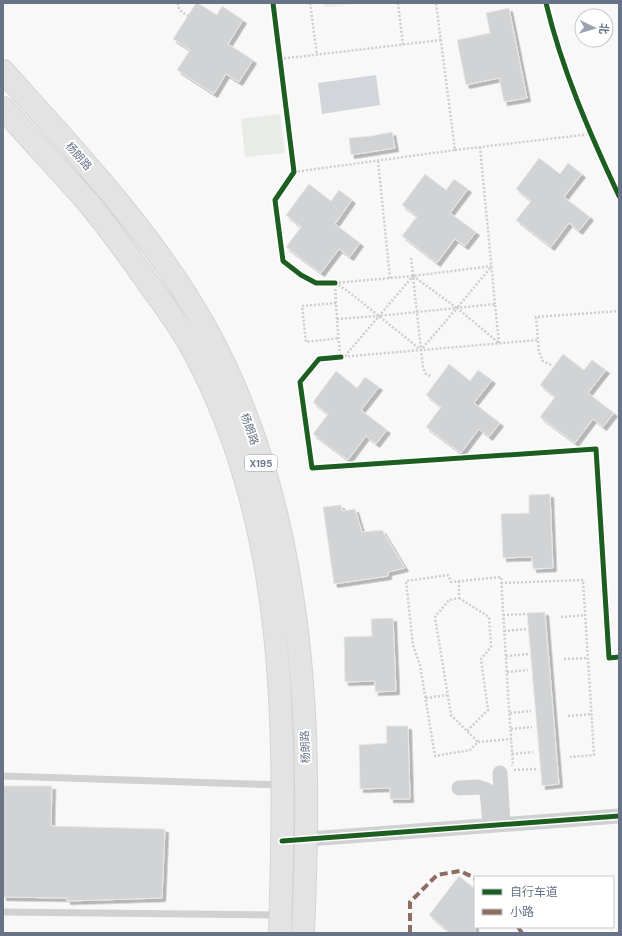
<svg xmlns="http://www.w3.org/2000/svg" width="622" height="936" font-family="'DM Sans','Noto Sans SC',sans-serif">
<style>
.green{fill:#e8ebe6}
.water{fill:#d2d6db}
.building{fill:#d2d3d4;stroke:#e8e8e8;filter:url(#shadow)}
.lines{fill:none;stroke-linecap:round;stroke-linejoin:round}
.primary-casing{stroke:#d4d4d6;stroke-width:24}
.path{stroke:#cececf;stroke-width:2.5;stroke-dasharray:2 2;stroke-linecap:butt}
.service{stroke:#d0d1d3;stroke-width:7}
.minor{stroke:#d0d1d3;stroke-width:15}
.primary{stroke:#e3e3e4;stroke-width:22}
.quiet{stroke:#8d6e63;stroke-width:4;stroke-dasharray:8 4;stroke-linecap:butt}
.cycleway-casing{stroke:#fff;stroke-width:8}
.cycleway{stroke:#1b5e20;stroke-width:5}
.labels{text-anchor:middle;dominant-baseline:central;stroke-width:4;stroke-linejoin:round;paint-order:stroke}
.shield{fill:#fff;stroke:#969dac;stroke-width:1}
.shield-label{font-size:10px;font-weight:bold;fill:#697388}
.street-label{font-size:11px;fill:#697388;stroke:#fff}
</style>
<defs>
<filter id="shadow"><feDropShadow dx="3.5" dy="3.5" stdDeviation="0" flood-color="#0004"/></filter>
</defs>
<rect width="100%" height="100%" fill="#f8f8f8"/>
<path class="green" d="M324 3H363L325 7Z
M280 114 285 153 245 157 241 119Z"/>
<path class="water" d="M376 75 380 105 322 114 318 83Z"/>
<path class="building" d="M196 3H198L217 15 222 6 243 20 228 44 253 60 239 82 226 74 214 94 177 70 190 50 173 39Z
M509 8 527 98 504 102 499 78 466 85 457 40 490 33 486 13Z
M392 132 395 148 351 155 349 138 371 136Z
M539 158 560 174 568 163 582 174 564 197 590 217 579 231 569 223 551 247 516 220 531 201 516 189Z
M425 174 446 190 454 179 468 189 450 213 476 232 465 246 455 239 437 263 402 236 417 216 402 205Z
M309 184 331 201 339 190 352 200 335 224 360 243 350 257 339 249 321 273 286 247 301 227 286 215Z
M563 354 584 370 592 360 606 370 588 393 614 413 603 427 593 419 575 443 540 417 555 397 540 385Z
M449 364 470 381 478 370 492 380 474 403 500 423 489 437 479 429 461 453 426 427 441 407 426 395Z
M336 371 357 388 365 377 379 387 361 410 387 430 376 444 366 436 348 460 313 434 328 414 313 402Z
M550 494 553 568 533 569 532 557 503 558 501 514 529 513V495Z
M341 505 342 511 355 509 362 532 382 530 405 568 388 572V576L334 584 323 507Z
M545 612 559 784 542 786 527 613Z
M393 618 396 691 375 692V681L345 682 344 637 372 636 371 619Z
M386 726H408L410 799H390V788L360 789 359 745 387 743Z
M3 786H52L51 826 165 829 162 898 67 901V898L3 897Z
M459 876 475 889V933H450L429 915Z"/>
<g class="lines">
<g class="primary-casing">
<path id="primary" d="M3 71C74 150 151 231 204 325 280 460 305 626 306 780 307 831 305 882 303 933
M3 108C32 141 62 173 91 206 111 231 130 257 148 283 162 302 177 322 189 343 290 522 286 734 280 933"/>
</g>
<path class="path" d="M178 3C178 12 184 13 191 17
M310 3 317 55
M398 3 403 45
M280 59 441 40
M480 147 495 304
M455 150 591 134
M378 161 390 278
M294 172 455 150 436 3
M411 258 423 368 426 374 431 376
M413 276 457 308 491 267
M335 283 349 292 421 350 457 308 499 343
M336 303 335 283 413 276 491 266
M337 319 336 303 302 306 306 342 339 338
M499 343 495 304 378 316 337 319 340 357 538 340
M345 356 413 276
M551 365 543 361 539 352 536 317 619 311
M459 581V598L449 600 435 617 451 715 478 742
M501 583 583 580 594 755 570 757
M459 598 489 617 491 647 481 659 488 710 467 731
M503 615 525 614
M561 617 585 615
M504 631 526 629
M506 656 528 654
M564 659 588 658
M507 672 528 670
M426 698 447 695
M510 713 531 711
M568 716 592 714
M511 729 532 727
M512 739 478 742 470 750 435 756 420 665 413 645 406 581 448 575 451 582 501 577C505 639 508 702 513 764L512 766
M512 754 533 752
M514 770 536 769"/>
<path class="service" d="M3 776 281 785
M3 912 278 915"/>
<path class="minor" d="M500 773 503 824
M459 788 478 787 487 790 490 825
M282 841 619 816"/>
<use href="#primary" class="primary"/>
<path class="quiet" d="M518 927 522 933
M410 933V902L437 875 460 871 475 878"/>
<g class="cycleway-casing">
<path id="cycleway" d="M273 3 294 172 275 200 283 261 301 275 316 283H335
M546 3C562 70 590 134 619 196
M341 357 319 359 300 382 312 468 596 449 609 658 619 657
M282 841 619 816"/>
</g>
<use href="#cycleway" class="cycleway"/>
</g>
<g class="labels">
<rect class="shield" x="245" y="455" width="32" height="16" rx="3"/>
<g class="shield-label">
<text x="261" y="463">X195</text>
</g>
<g class="street-label">
<text transform="translate(79 156) rotate(49)">杨朗路</text>
<text transform="translate(250 429) rotate(71)">杨朗路</text>
<text transform="translate(305 747) rotate(-92)">杨朗路</text>
</g>
</g>
<rect width="622" height="936" fill="none" stroke="#697388" stroke-width="8"/>
<rect x="474" y="876" width="140" height="52" fill="#ffffff" stroke="#c3c7cf"/>
<rect x="482" y="889" width="20" height="6" fill="#1b5e20" stroke="#c3c7cf"/>
<text x="510" y="896" font-size="12" fill="#697388">自行车道</text>
<rect x="482" y="909" width="20" height="6" fill="#8d6e63" stroke="#c3c7cf"/>
<text x="510" y="916" font-size="12" fill="#697388">小路</text>
<g transform="translate(594 28) rotate(95)"><circle r="19" fill="#ffffff" stroke="#c3c7cf"/>
<path d="M0-3L7 15L0 10L-7 15Z" fill="#9ba2af"/>
<text y="-6" font-size="11" font-weight="bold" text-anchor="middle" fill="#697388">北</text>
</g>
</svg>
